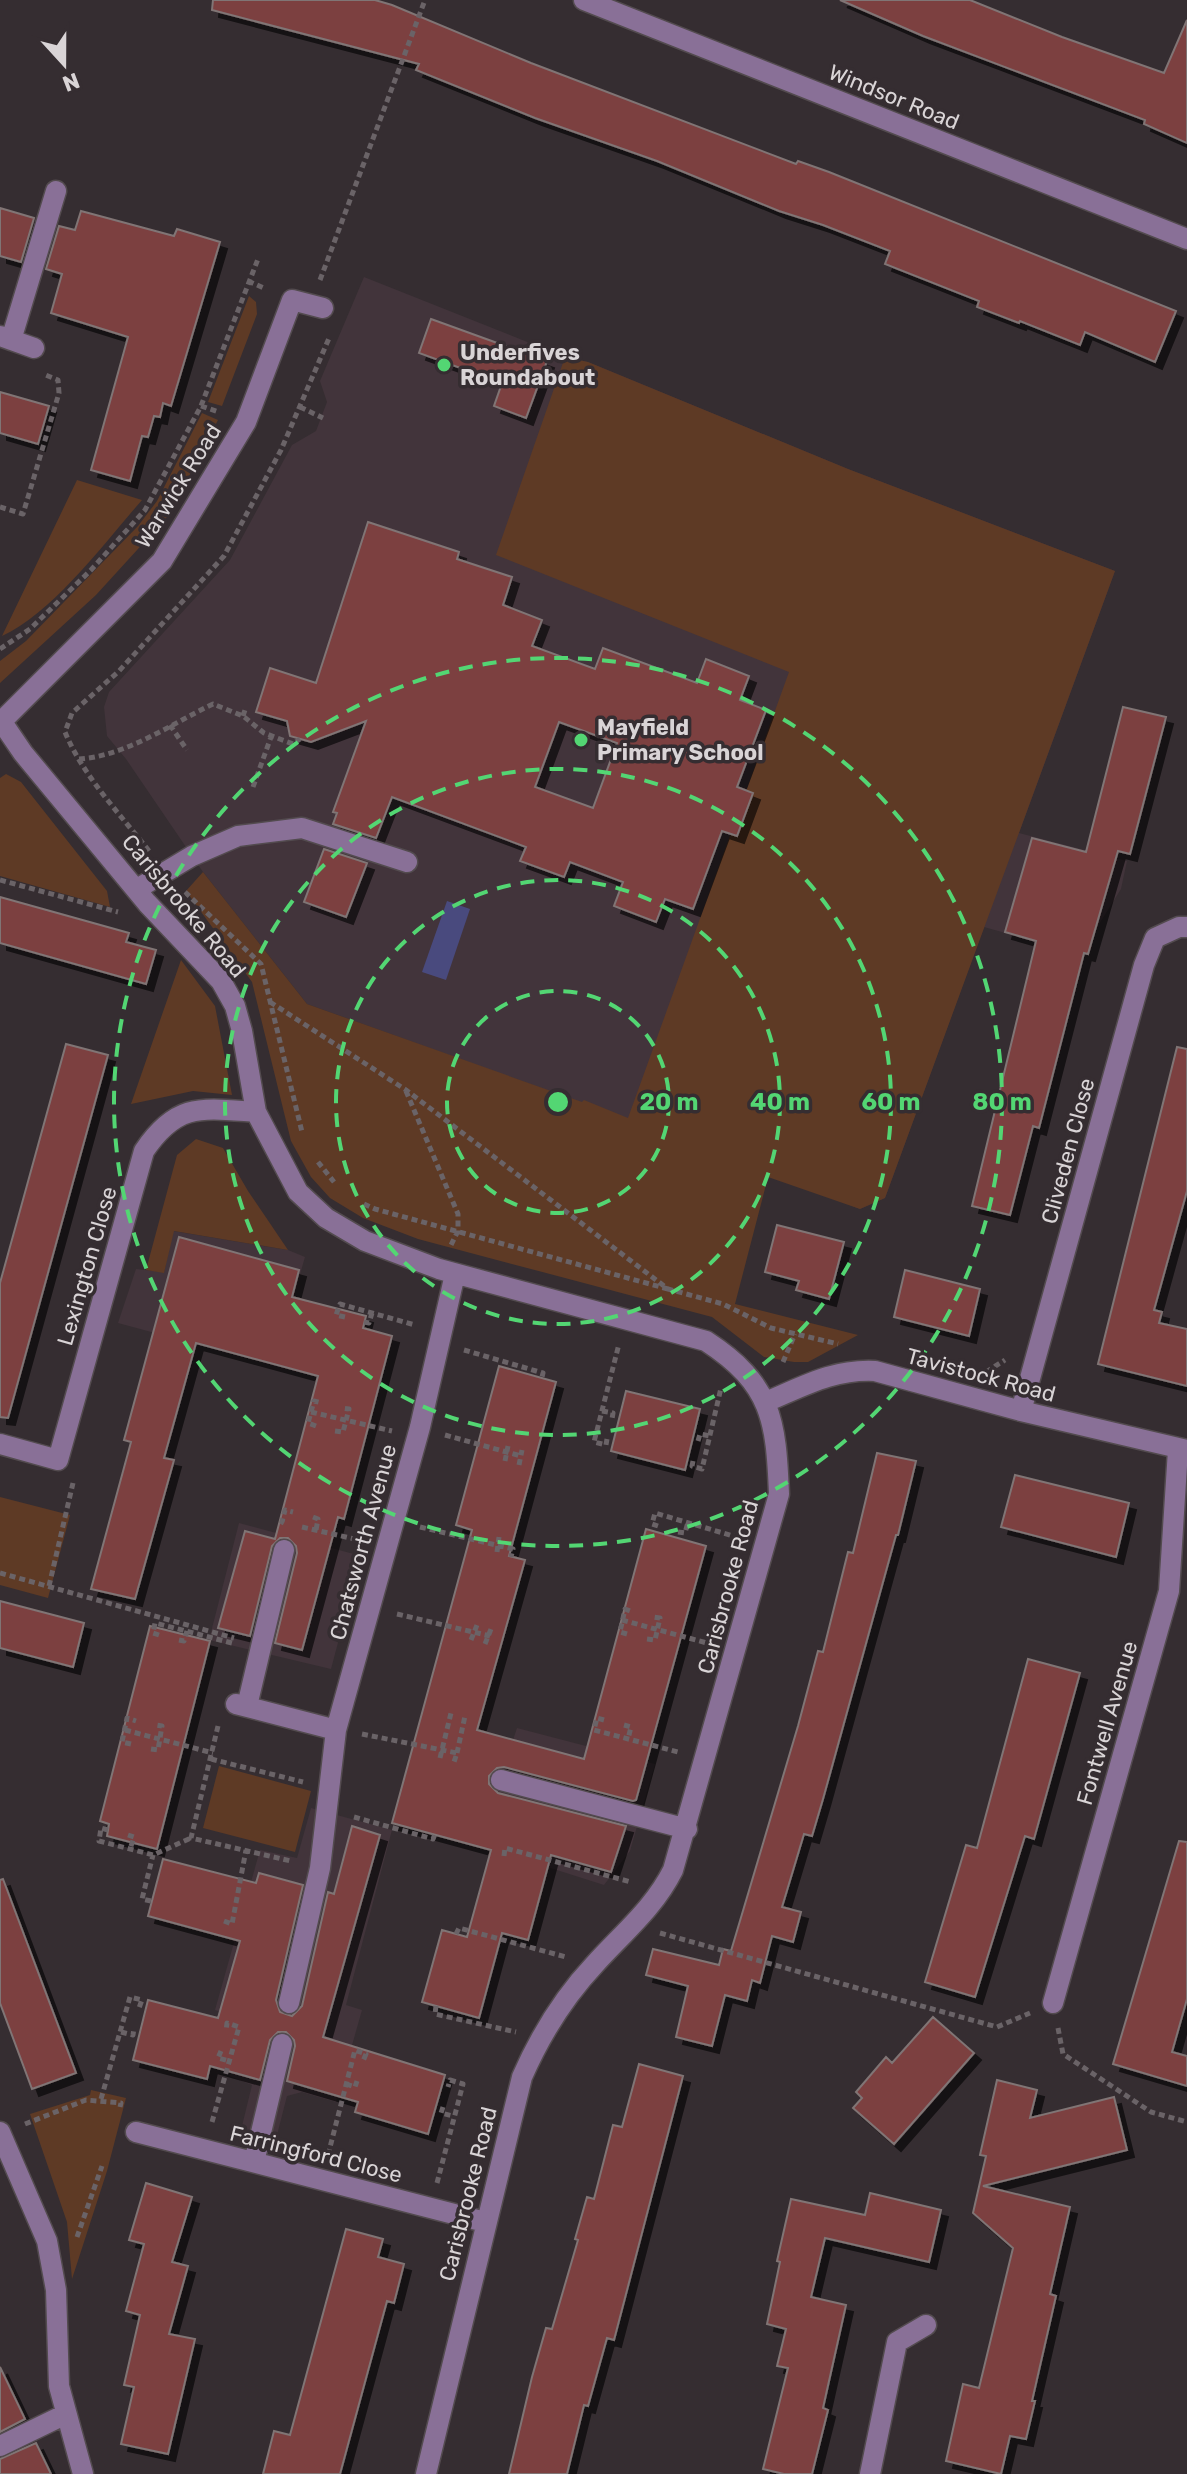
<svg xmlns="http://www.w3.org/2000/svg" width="1187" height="2474" font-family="Rubik,sans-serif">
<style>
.built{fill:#42343b}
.green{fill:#5e3a25}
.water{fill:#494a7e}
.building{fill:#7c3f41;stroke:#807474;stroke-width:2;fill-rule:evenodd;filter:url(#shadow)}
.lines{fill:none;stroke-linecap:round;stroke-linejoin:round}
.minor-casing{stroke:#534b4f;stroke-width:23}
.path{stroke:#6a6367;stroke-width:5;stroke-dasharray:6 4;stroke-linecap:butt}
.minor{stroke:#897097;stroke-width:20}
.ring{fill:none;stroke:#53d673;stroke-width:4;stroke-dasharray:14 10}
.poi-dot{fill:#53d673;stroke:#352d31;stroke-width:3}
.labels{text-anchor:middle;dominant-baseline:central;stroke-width:7;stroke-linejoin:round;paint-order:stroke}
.street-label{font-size:22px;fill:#d9d4d6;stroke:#352d31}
.poi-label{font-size:22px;font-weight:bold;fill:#d9d4d6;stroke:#352d31;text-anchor:start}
.centre{fill:#53d673;stroke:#352d31;stroke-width:4}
.ring-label{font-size:24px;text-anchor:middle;font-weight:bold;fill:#53d673;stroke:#352d31;stroke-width:7;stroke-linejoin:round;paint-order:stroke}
</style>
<defs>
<filter id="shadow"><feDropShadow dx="7" dy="7" stdDeviation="0" flood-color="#0009"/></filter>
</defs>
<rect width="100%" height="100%" fill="#352d31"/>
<path class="built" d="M364 277 565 357 588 362 848 469 1115 571 1019 833 1127 861 1121 889 1096 929 1088 956 984 927 885 1198 860 1209 627 1119 307 1004 203 872 126 759 107 736 104 707 109 692 230 560 292 445 316 431 327 402 320 381Z
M173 1231 288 1250 305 1257 274 1365 118 1323 136 1269 164 1272Z
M239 1523 361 1556 331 1669 209 1640Z
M517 1728 655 1764 630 1851 604 1885 469 1842 496 1737 513 1740Z
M311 1808 392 1830 346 2005 362 2010 336 2102 302 2092 287 2096 276 2139 241 2130 252 2085 229 2076 244 2020 215 2010 260 1850 297 1858Z"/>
<path class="green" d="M249 296 256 302 257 314 222 406 208 402Z
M565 357 588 362 848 469 1115 571 885 1198 860 1209 768 1177 735 1304 858 1335 808 1362H794L764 1357 712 1317 418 1239 363 1218 330 1198 311 1177 291 1141 252 982 186 891 203 872 307 1004 582 1102 584 1100 628 1118 789 672 496 555Z
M202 413 218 420 169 515 96 595 0 683V661L26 641 138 526 157 501Z
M77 480 142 500C105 542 53 613 2 636Z
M6 774 21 782 107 891 110 907 0 876V778Z
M181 960 215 1006 232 1095 193 1091 131 1104Z
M196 1139 223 1148 248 1191 288 1250 174 1231 164 1273 146 1270 177 1155Z
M0 1497 70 1515 48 1598 0 1585Z
M219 1766 311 1791 295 1852 203 1828Z
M91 2090 126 2098 107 2171 72 2279 67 2222 30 2114 90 2095Z"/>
<path class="water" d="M447 901 470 909 446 980 422 972Z"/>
<path class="building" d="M213 0H375L392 5 531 63 796 164 798 161 829 172 1176 311 1155 362 1085 332 1080 345 1020 321 1019 323 977 307 979 301 885 264 890 251 823 225 779 211 657 161 535 118 416 70 419 64 212 10Z
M840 0H970L1062 37 1164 73 1187 20V143L1144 124 1145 120 923 36Z
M0 208 34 218 21 262 0 256Z
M81 211 174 236 177 229 220 242 171 406 163 403 160 417 154 416 148 437 142 436 130 481 91 470 128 337 51 313 62 274 46 269 59 226 75 230Z
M431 319 547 361 526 418 494 406 502 383 419 353Z
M0 392 49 406 38 444 0 433Z
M368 522 459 552 457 559 512 577 503 605 542 620 532 646 595 669 603 648 697 683 706 659 749 676 740 700 766 710 737 787 753 793 737 836 722 831 693 909 665 899 656 922 614 906 623 882 570 862 564 877 520 861 526 847 392 797 376 838 333 824 337 813 333 812 366 721 311 742 290 736 287 721 256 712 270 668 316 683ZM559 722 617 743 593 808 535 787Z
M1123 707 1166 717 1130 854 1118 851 1088 954 1084 953 1039 1128 1033 1126 1010 1215 972 1206 1036 941 1005 932 1032 838 1086 852Z
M324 849 367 863 346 917 304 902Z
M0 897 129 933 126 942 156 950 146 984 0 943Z
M66 1044 108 1055 8 1418 0 1417V1283Z
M1177 1047 1187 1049V1191L1154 1310 1162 1312 1159 1323 1187 1329V1386L1098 1364Z
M777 1225 844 1242 829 1299 796 1290 799 1281 765 1272Z
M179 1237 299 1270 292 1297 366 1316 363 1328 392 1336 344 1519 338 1517 302 1650 275 1643 297 1553 296 1546 288 1538H280L272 1546 250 1636 218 1628 245 1531 275 1539 318 1376 196 1343 164 1458 174 1460 135 1599 91 1589 131 1442 124 1440Z
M905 1270 980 1289 969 1336 894 1317Z
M499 1366 556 1382 509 1556 525 1560 477 1730 584 1759 646 1529 706 1546 636 1800 633 1801 504 1767 497 1768 489 1776V1784L498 1793 626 1826 611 1872 551 1855 528 1940 502 1933 479 2018 422 2002 442 1930 467 1937 491 1850 392 1823 472 1530 456 1525Z
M626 1391 700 1409 685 1470 611 1451Z
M877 1453 916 1461 898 1535H896L823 1799 812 1836 804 1834 782 1907 801 1912 793 1942 772 1936 760 1983 752 1980 747 2001 725 1995 712 2046 676 2037 688 1986 646 1975 653 1949 719 1965 723 1949 731 1951 798 1726 818 1651 823 1652 848 1552 853 1553Z
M1015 1475 1129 1503 1116 1557 1001 1527Z
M0 1601 84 1623 73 1667 0 1648Z
M150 1626 210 1641 157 1849 107 1836 109 1824 100 1821Z
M1028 1659 1080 1673 1034 1839 1025 1836 975 1997 925 1982 966 1845 977 1848Z
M352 1826 380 1835 323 2037 445 2075 428 2134 355 2112 358 2102 287 2081 295 2046 294 2040 286 2032H278L270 2040 260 2080 210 2066 207 2079 133 2060 148 2000 218 2018 240 1941 148 1916 163 1859 256 1883 259 1873 303 1885 276 2000 280 2012 292 2016 302 2006 328 1892 334 1894Z
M1179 1841 1187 1842V1999L1172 2052 1187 2056V2086L1113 2064Z
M3 1879 76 2073 32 2089 0 2003V1880Z
M933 2017 974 2053 894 2144 853 2108 862 2098 856 2092 886 2057 892 2063Z
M639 2064 683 2076 614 2340 607 2338 588 2406 584 2405 567 2474H509L532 2377 546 2328 552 2329 578 2240 575 2239 587 2197 594 2199 613 2125 622 2127Z
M997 2080 1037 2090 1030 2118 1114 2097 1127 2150 983 2186 1070 2207 1050 2294 1056 2296 1032 2401H1035L1026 2439 1010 2436 1001 2474 946 2461 963 2384 979 2388 1013 2248 973 2213 986 2156 980 2155Z
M146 2183 192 2197 172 2262 188 2266 169 2334 195 2339 168 2454 121 2444 134 2387 124 2385 140 2315 126 2311 144 2244 129 2240Z
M870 2193 941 2210 929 2262 825 2238 811 2297 846 2305 823 2408 828 2410 812 2474H784L763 2469 788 2368 777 2366 786 2329 767 2324 780 2262 777 2261 791 2199 865 2215Z
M346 2229 383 2239 378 2257 404 2264 394 2303 387 2301 340 2474H263L274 2431 290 2435Z
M0 2367 25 2419 0 2432Z
M36 2443 51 2474H0V2459Z"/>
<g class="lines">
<g class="minor-casing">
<path id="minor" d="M584 0 1187 239
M0 336 34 348
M11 340 56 191
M2 722 23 753 147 903 221 981 235 1006 242 1031 256 1112 298 1192 326 1218 365 1241 439 1269 706 1341C772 1384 776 1420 779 1494L673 1870C654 1908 623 1933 595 1964 563 1998 540 2036 522 2077L426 2474
M0 723 162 561 246 422 292 300 323 308
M137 889 192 856 238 836 302 828 407 862
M766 1402C804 1386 833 1369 875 1371L1021 1411 1187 1450
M1021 1411 1144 965 1155 938 1179 927H1187
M0 1444 58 1460 144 1151C177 1102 202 1108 256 1112
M236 1704 336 1730
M247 1706 284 1550
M501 1780 687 1829
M289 2003 320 1868 336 1730 420 1427 455 1274
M1053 2003 1169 1591 1178 1450
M0 2132 47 2241 56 2290 59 2386 83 2474
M136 2132 485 2222
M254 2162 282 2044
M0 2446 66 2414
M870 2474 897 2342 926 2325"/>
</g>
<path class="path" d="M320 280 425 0
M248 281 266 289
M201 406 219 412
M300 407 323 418
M0 507 23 514 59 393 58 380 43 374
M0 649 30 629 91 570 145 510 201 406 258 259
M243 716 246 707
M170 725 187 750
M79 759C126 756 171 724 213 704L243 716 264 733 293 744 300 739
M253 787 271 737
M149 851C120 814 83 776 65 732L72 713 119 671 224 556 281 450 330 336
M0 880 118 912
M185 892 261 964 302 1132
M270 1002 406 1090 668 1289 723 1304 771 1328 838 1344
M406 1091 458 1214V1231L451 1245
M318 1162 334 1182
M364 1204 375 1209 668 1289
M345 1317 336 1315 340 1304 415 1325
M364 1322 369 1323 372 1313
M464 1350 543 1373 542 1377
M783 1362 795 1334
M986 1372 1005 1360
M602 1411 613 1413 612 1419
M311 1412 392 1431
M316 1426 308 1423 314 1401 322 1403
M335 1431 343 1432 349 1409 342 1408
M445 1435 521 1456
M607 1439 606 1445 594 1442 619 1344
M698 1441 700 1434 710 1436
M505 1461 508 1446
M693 1461 692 1466 702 1469 721 1388
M519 1465 522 1450
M313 1517 318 1519 316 1530
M284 1523 282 1522 285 1510 293 1512
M658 1526 652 1524 655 1513 740 1538
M302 1527 359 1540
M420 1527 513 1549 511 1557
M678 1532 685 1533 688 1522
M497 1552 499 1537
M0 1573 234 1638
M49 1586 73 1483
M397 1614 490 1636
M622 1620 707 1643
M627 1634 620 1632 625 1609 633 1612
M159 1635 153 1633 155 1623 232 1643
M647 1639 655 1640 660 1618 653 1617
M179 1640 184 1641 187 1631
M471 1640 477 1625
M485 1644 491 1629
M604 1720 597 1718 594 1730 678 1752
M624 1725 631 1727 628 1739
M218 1726 191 1838 291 1861
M125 1730 213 1753
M362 1734 457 1753 454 1762
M131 1744 122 1742 127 1718 136 1721
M151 1749 158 1750 162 1726 156 1725
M457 1753 465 1716
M440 1758 451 1713
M211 1759 303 1782
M354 1817 433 1839 435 1834
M108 1830 101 1828 99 1841 153 1855 191 1838
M128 1835 134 1837 130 1849
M504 1856 505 1848 631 1882
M151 1901 142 1899 153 1855
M224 1921 232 1924 246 1850
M660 1933 997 2027 1030 2013
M456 1934 459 1928 566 1957
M436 2006 435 2014 516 2032
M1058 2028 1063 2054 1151 2112 1187 2122
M121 2032 133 2035 134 2028
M221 2051 218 2058 229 2061
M346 2084 355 2087 357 2081
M101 2099 130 1997 142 2000 139 2008
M443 2107 441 2113 453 2116
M212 2122 239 2027 227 2023 226 2031
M25 2124 86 2100 121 2103 120 2107
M328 2155 355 2050 366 2054 363 2061
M437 2183 463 2084 450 2080 448 2087
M77 2237 102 2166"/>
<use href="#minor" class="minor"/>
</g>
<g class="ring">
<circle cx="558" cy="1102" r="111"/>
<circle cx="558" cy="1102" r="222"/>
<circle cx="558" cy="1102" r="333"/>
<circle cx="558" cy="1102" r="444"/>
</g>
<g class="poi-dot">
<circle cx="444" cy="365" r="8"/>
<circle cx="581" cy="740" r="8"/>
</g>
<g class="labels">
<g class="street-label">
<text transform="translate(894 97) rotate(22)">Windsor Road</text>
<text transform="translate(178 486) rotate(-58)">Warwick Road</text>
<text transform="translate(184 906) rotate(50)">Carisbrooke Road</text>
<text transform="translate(1068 1151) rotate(-75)">Cliveden Close</text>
<text transform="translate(87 1266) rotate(-74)">Lexington Close</text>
<text transform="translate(981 1375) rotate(15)">Tavistock Road</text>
<text transform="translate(363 1542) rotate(-75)">Chatsworth Avenue</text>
<text transform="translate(728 1587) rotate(-75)">Carisbrooke Road</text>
<text transform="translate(1107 1723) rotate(-74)">Fontwell Avenue</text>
<text transform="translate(316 2154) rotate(14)">Farringford Close</text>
<text transform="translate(468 2194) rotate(-76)">Carisbrooke Road</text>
</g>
<g class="poi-label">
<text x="460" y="352">Underfives<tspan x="460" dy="25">Roundabout</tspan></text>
<text x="597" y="727">Mayfield<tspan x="597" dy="25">Primary School</tspan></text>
</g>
</g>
<circle cx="558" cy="1102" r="12" class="centre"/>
<g class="ring-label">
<text x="669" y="1110">20 m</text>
<text x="780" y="1110">40 m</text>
<text x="891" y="1110">60 m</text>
<text x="1002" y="1110">80 m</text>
</g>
<g transform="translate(64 64) rotate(159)" stroke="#352d31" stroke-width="6" paint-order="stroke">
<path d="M0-6L14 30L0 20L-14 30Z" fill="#d9d4d6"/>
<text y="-12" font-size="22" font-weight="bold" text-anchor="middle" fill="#d9d4d6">N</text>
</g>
</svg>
